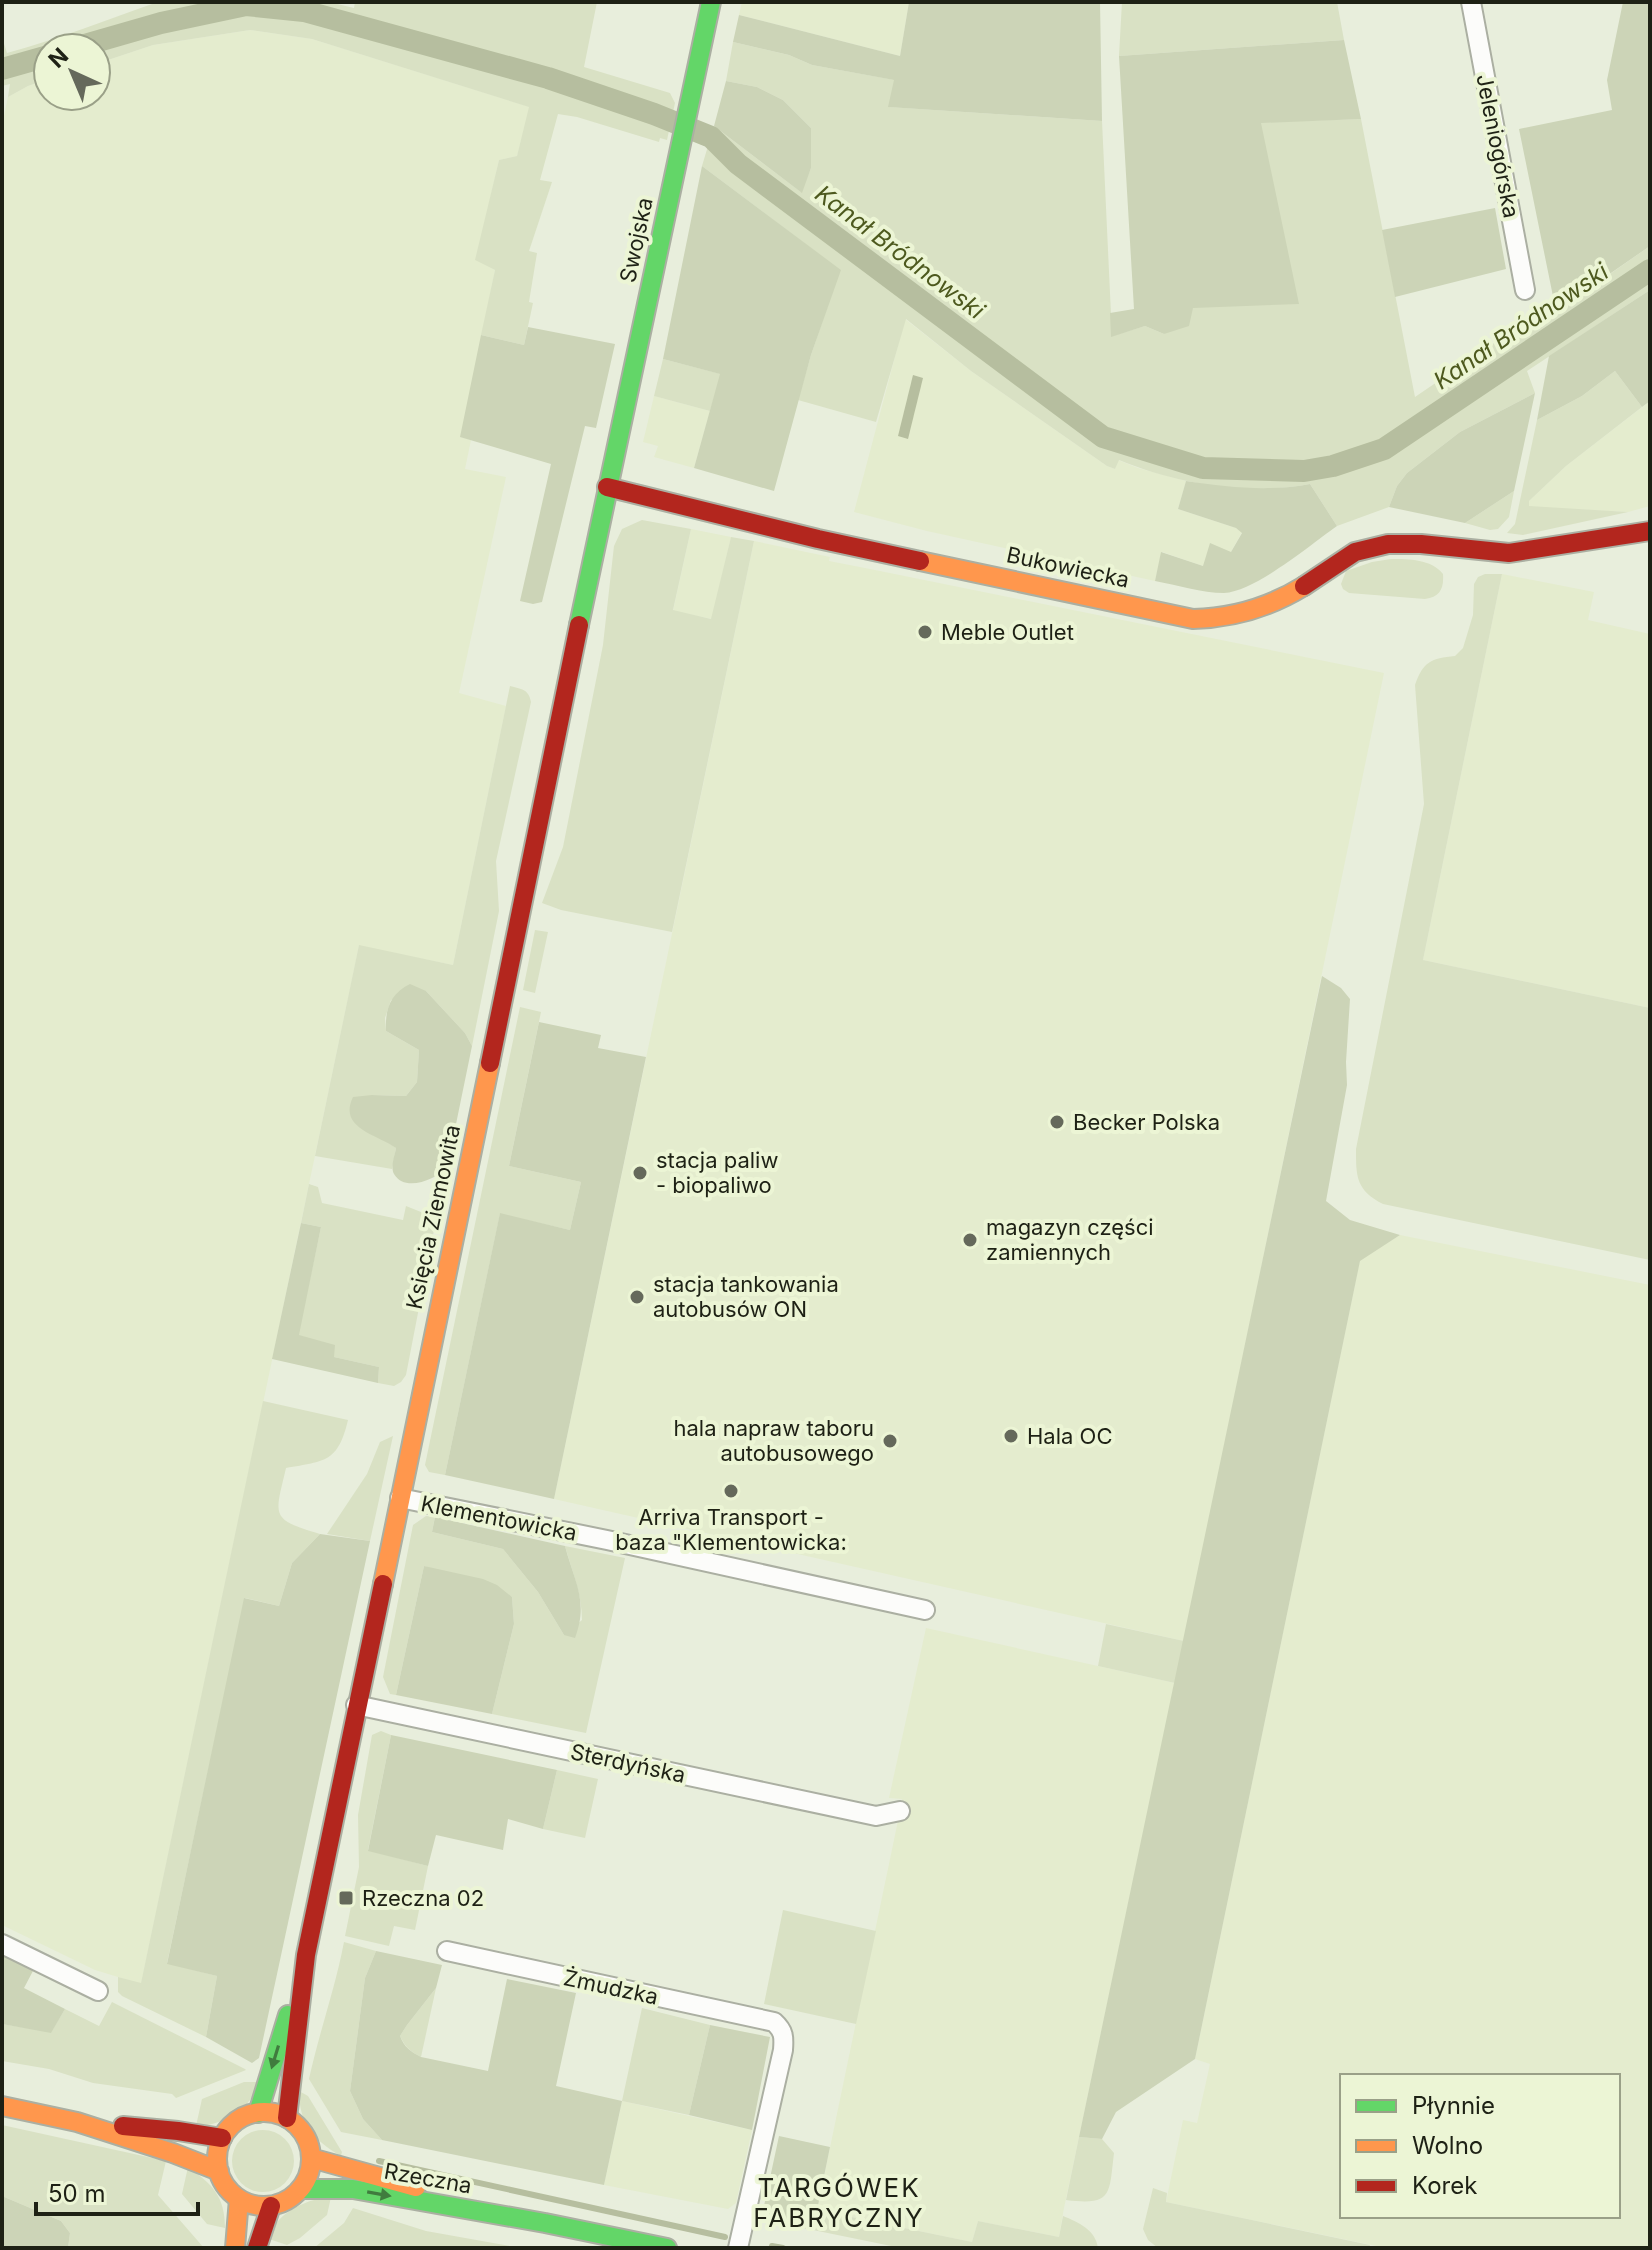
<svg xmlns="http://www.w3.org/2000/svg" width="1652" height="2250" font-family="Inter,sans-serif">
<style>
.built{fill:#e4ecce;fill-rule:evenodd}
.green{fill:#d9e1c4}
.forest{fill:#ccd4b7}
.water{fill:#b6be9f}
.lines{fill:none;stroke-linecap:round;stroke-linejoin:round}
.stream{stroke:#b6be9f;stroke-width:6}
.canal{stroke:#b6be9f;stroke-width:22}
.street-casing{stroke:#abafa2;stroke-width:22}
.fast-casing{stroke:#abafa2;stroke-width:22}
.slow-casing{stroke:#abafa2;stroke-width:22}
.jam-casing{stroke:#abafa2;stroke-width:22}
.street{stroke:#fcfcfa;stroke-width:18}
.fast{stroke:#63d668;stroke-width:18}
.slow{stroke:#ff974d;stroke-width:18}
.jam{stroke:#b3261e;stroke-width:18}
.oneway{fill:#407c3e}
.poi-dot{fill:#65695b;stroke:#ecf5d5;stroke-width:3}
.labels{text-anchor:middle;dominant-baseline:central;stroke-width:8;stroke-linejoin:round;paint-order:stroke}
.street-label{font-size:22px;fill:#1e2115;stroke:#ecf5d5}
.poi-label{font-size:22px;fill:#1e2115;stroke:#ecf5d5;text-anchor:start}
.water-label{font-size:24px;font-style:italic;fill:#4d591e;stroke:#ecf5d5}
.quarter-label{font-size:26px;letter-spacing:2px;fill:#1e2115;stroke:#ecf5d5}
</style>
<rect width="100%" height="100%" fill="#e8eedc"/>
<path class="built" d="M742 2H909L900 56 739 15Z
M250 30 312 39 530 107 517 156 499 160 476 260 495 270 461 437 471 440 465 469 506 477 459 693 506 706 453 965 359 946 141 1984 95 1970 2 1925V125L8 97 28 86 48 79V96H96V64L153 45Z
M905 319 971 371 1107 466 1115 469 1118 460 1138 468 1186 481 1178 509 1236 528 1242 532 1231 552 1203 566 1162 552 1155 581 927 531 854 512Z
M654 396 710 411 694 468 654 457 658 446 643 442Z
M1650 401V506L1628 512 1529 507V501L1566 466Z
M691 529 731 537 712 619 673 611Z
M754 541 830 557 829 561 865 568 1384 673 1184 1641 554 1499Z
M1502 574 1594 592 1588 620 1650 634V1008L1423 960Z
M1400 1235 1650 1285V2248H1386L1166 2202 1183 2120 1197 2123 1210 2064 1195 2059 1360 1260ZM1342 2076H1618V2216H1342Z
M926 1628 1175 1683 1064 2208 1059 2237 978 2221 972 2242 817 2210 900 1811 902 1799 889 1798Z
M622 2101 752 2130 736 2203 728 2209 604 2185Z"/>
<path class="green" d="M158 2H329L354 8 355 2H597L584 67 670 93 675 103 667 140 660 138 659 142 577 117 558 114 540 180 552 182 529 251 537 253 529 302 533 303 524 345 481 335 495 270 475 260 499 160 517 156 529 107 312 39 250 30 153 45 96 64V48H48V79L28 86 8 97 10 84 2 86V37L7 53C59 39 108 19 158 2Z
M1122 2H1337L1344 40 1119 56Z
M733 42 789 55 812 65 895 80 889 107 1102 121 1112 336 1145 326 1164 334 1193 308 1260 122 1361 119 1415 397 1519 326 1554 300 1557 311 1650 246V290L1527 371 1535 393 1460 432 1407 473 1397 486 1389 507 1337 526 1310 484C1247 496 1178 484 1119 460L1115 469 1107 466 971 371 906 319 876 422 798 400 811 355 840 270 702 166 714 126 801 192 811 168V128L783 100 757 87 726 81Z
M663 359 721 374 710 411 654 396Z
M1615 371 1642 407 1566 466 1529 501V506L1628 512 1523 535 1507 533 1515 524 1537 420 1582 396Z
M1514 491 1509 517 1498 529 1490 530 1465 523Z
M642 520 691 529 673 610 711 619 731 537 754 541 672 932 561 910 542 903 563 847 603 645 614 546 622 529Z
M1391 559C1409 559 1431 559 1443 574 1444 589 1440 597 1425 599L1349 593 1343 589 1341 584 1346 571 1372 562Z
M1485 574H1502L1423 960 1650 1008V1260L1383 1204C1356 1190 1356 1177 1356 1149L1424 804 1415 685C1423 662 1431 658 1455 656L1463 648 1473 615 1474 584 1478 577Z
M510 686C521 689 529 689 531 702L496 861 499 911 472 1046 465 1033 426 991 391 1000 385 1018 386 1031 419 1050 417 1082 406 1096 372 1095 387 1142 396 1148 392 1169 315 1156 359 945 453 965Z
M535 930 548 932 535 993 523 990Z
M520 1007 541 1012 509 1166 581 1182 570 1230 500 1214 445 1475 429 1472 425 1465Z
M309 1184 318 1187 322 1203 403 1220 406 1206 421 1212 434 1230 406 1375 401 1382 394 1386 378 1383 379 1367 334 1357 298 1335 321 1227 301 1223Z
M263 1401 348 1420C338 1462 326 1461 286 1468 275 1516 269 1519 320 1534L292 1563 279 1606 245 1598 167 1963 217 1976 206 2037 122 1996 118 1992V1977L141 1983Z
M393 1436 370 1541 327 1534 367 1474 380 1442Z
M426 1516 435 1517 432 1532 503 1549 538 1592 564 1635 582 1620C582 1594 572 1571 565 1546L625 1558 586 1733 492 1714 514 1624 512 1597 424 1566 396 1695 390 1694 383 1677 413 1525Z
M1106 1624 1184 1641 1175 1683 1098 1666Z
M381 1731 391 1735 368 1850 428 1866 415 1930 394 1926 389 1946 345 1936 359 1867 358 1815 372 1735Z
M557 1770 598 1779 585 1838 543 1829Z
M783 1910 876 1931 856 2024 764 2004Z
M344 1942 376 1951 365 1978 350 2091 363 2119 382 2140 341 2132 309 2079C319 2033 335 1989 344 1942Z
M436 1988 421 2057C411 2052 405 2047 400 2036L407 2025Z
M112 2002 245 2069 246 2070 176 2098 172 2094 93 2083 49 2069 2 2061V2024L51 2032 65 2009 99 2026Z
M642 2008 710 2025 689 2115 622 2101Z
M244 2082H259C256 2087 254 2095 250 2100 237 2116 216 2126 196 2126L202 2099Z
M299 2091 308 2096 342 2152 341 2156C313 2140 299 2123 299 2091Z
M2 2125 166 2161 158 2195 204 2248H68L70 2233 61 2221 2 2196Z
M232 2161a31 31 0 1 1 62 0a31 31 0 1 1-62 0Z
M1079 2137 1102 2139 1114 2153C1109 2194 1113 2206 1066 2200Z
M188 2167C212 2184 225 2196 225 2228L207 2224 182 2194Z
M1153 2188 1167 2193 1166 2202 1370 2245 1369 2248H1158L1148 2240 1143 2229Z
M331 2197 327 2215 300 2238 287 2245 269 2239C272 2233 274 2225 278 2221 290 2207 313 2198 331 2197Z
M353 2208 426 2231 521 2248H314L344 2223Z
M817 2210 972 2242 978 2221 1059 2237 1063 2216C1078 2222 1096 2230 1098 2248H901L813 2230Z"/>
<path class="forest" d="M909 2H1100L1102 121 888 107 894 80 812 65 789 55 733 42 739 15 900 56Z
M1623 2H1650V246L1556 311 1519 129 1612 110 1607 80Z
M1344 40 1361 119 1261 123 1299 304 1193 308 1189 326 1164 334 1145 326 1111 337 1110 313 1134 309 1119 56Z
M726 81 757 87 783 100 811 128V168L802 193 714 126Z
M702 166 841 270 811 355 774 491 694 468 720 374 663 359Z
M1495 208 1506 269 1395 297 1382 230Z
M1650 290V401L1642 407 1615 371 1582 396 1537 420 1549 356Z
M528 327 615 344 596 428 585 426 542 602 533 604 520 601 551 464 460 437 481 335 524 345Z
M1535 393 1514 491 1465 523 1389 507 1397 486 1407 473 1460 432Z
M1186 481C1228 487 1268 492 1310 484L1337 526C1310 545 1256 591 1224 593 1202 593 1177 585 1155 581L1161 552 1203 566 1210 543 1231 552 1242 533 1236 528 1178 509Z
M1322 976 1341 988 1350 999 1346 1062 1347 1085 1326 1201 1350 1220 1400 1235 1360 1261 1195 2059 1116 2112 1102 2139 1079 2137Z
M410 984 426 991 465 1033 472 1046 447 1168C436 1179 405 1193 394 1174 390 1167 395 1155 396 1148 376 1134 338 1128 353 1097L372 1095 406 1096 417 1082 419 1050 386 1031C385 1009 390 994 410 984Z
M539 1022 601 1035 598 1048 646 1057 554 1499 445 1475 500 1213 570 1230 581 1182 509 1166Z
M301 1223 321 1227 299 1335 335 1345 334 1357 379 1367 378 1383 272 1359Z
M435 1517 565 1546C574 1581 589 1601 575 1638L564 1635 538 1592 503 1549 432 1532Z
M320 1534 370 1541 259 2058 252 2063 206 2037 217 1976 167 1964 244 1598 279 1606 292 1563Z
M424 1566 483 1579 497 1585 512 1597 514 1624 492 1714 396 1695Z
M391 1735 557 1770 543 1829 508 1819 503 1850 436 1835 428 1866 368 1851Z
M376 1951 442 1965 436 1988 407 2025 400 2036C404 2047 411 2052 421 2057L488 2071 507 1979 576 1993 556 2086 622 2101 604 2185 382 2140 363 2119 350 2091 365 1978Z
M2 1953 34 1969 24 1988 65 2009 51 2033 2 2024Z
M710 2025 770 2037 752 2130 689 2115Z
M779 2136 830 2147 813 2230 761 2220Z
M2 2196 61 2221 70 2233 68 2248H2Z"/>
<path class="water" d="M913 375 923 378 908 439 898 436Z"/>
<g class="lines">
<path class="stream" d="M379 2161 725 2237
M772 2246 783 2248"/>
<path class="canal" d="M74 48 161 23 246 5 304 11 548 78 654 114 711 137 738 164 1103 437 1203 468 1304 471 1333 466 1384 449 1650 270
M2 69 48 56"/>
<g class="street-casing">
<path id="street" d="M1471 2 1525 290
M400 1498 607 1540 925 1610
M356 1705 876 1816 900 1811
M2 1944 98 1991
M447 1951 774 2022C784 2031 784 2037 783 2050L738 2248"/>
</g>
<g class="fast-casing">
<path id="fast" d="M579 625 711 2
M258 2113 288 2015
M301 2189H353L545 2223 667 2248"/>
</g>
<g class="slow-casing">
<path id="slow" d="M920 561 1193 619C1233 618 1270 607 1304 586
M383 1584 490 1063
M2 2106 77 2122 173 2153 219 2171
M217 2159a47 47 0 1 1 94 0a47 47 0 1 1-94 0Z
M311 2158 416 2187
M235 2248 239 2199"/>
</g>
<g class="jam-casing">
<path id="jam" d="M607 487 818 539 920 561
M1304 586 1355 552 1388 544H1421L1509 553 1650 531
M490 1063 579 625
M287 2118 306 1955 383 1584
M123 2126 178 2131 222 2138
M257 2248 271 2206"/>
</g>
<use href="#street" class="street"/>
<use href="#fast" class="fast"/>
<use href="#slow" class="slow"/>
<use href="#jam" class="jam"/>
</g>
<defs><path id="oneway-solid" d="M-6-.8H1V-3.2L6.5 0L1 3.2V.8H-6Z" transform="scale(2)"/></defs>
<g class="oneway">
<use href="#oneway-solid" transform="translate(275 2057) rotate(107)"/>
<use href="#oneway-solid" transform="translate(379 2194) rotate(10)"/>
</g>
<g class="poi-dot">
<circle cx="925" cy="632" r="8"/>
<circle cx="1057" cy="1122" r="8"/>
<circle cx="640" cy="1173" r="8"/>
<circle cx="970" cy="1240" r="8"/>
<circle cx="637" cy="1297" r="8"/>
<circle cx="1011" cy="1436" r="8"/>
<circle cx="890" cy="1441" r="8"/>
<circle cx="731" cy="1491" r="8"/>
<rect x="338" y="1890" width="16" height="16" rx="4"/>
</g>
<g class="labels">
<g class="street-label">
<text transform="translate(1498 146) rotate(79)">Jeleniogórska</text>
<text transform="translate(636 240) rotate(-78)">Swojska</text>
<text transform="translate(1068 567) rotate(12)">Bukowiecka</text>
<text transform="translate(433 1217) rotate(-78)">Księcia Ziemowita</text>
<text transform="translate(499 1518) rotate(11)">Klementowicka</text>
<text transform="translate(628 1763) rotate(12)">Sterdyńska</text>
<text transform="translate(611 1987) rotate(12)">Żmudzka</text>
<text transform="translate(428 2178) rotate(10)">Rzeczna</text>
</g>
<g class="poi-label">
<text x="941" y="632">Meble Outlet</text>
<text x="1073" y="1122">Becker Polska</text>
<text x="656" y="1160">stacja paliw<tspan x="656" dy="25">- biopaliwo</tspan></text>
<text x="986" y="1227">magazyn części<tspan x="986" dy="25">zamiennych</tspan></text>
<text x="653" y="1284">stacja tankowania<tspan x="653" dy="25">autobusów ON</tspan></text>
<text x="874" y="1428" text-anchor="end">hala napraw taboru<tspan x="874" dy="25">autobusowego</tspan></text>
<text x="1027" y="1436">Hala OC</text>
<text x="731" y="1517" text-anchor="middle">Arriva Transport -<tspan x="731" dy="25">baza "Klementowicka:</tspan></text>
<text x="362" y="1898">Rzeczna 02</text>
</g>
<g class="water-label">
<text transform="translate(900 252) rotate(37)">Kanał Bródnowski</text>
<text transform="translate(1521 326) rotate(-34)">Kanał Bródnowski</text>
</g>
<g class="quarter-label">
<text x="839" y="2187">TARGÓWEK<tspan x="839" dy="30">FABRYCZNY</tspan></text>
</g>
</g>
<rect width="1652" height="2250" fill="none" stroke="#1e2115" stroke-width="8"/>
<rect x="1340" y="2074" width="280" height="144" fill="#ecf5d5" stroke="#9aa088" stroke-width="2"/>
<rect x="1356" y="2100" width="40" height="12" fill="#63d668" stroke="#9aa088" stroke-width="2"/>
<text x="1412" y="2114" font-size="24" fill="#1e2115">Płynnie</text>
<rect x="1356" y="2140" width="40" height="12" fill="#ff974d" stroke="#9aa088" stroke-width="2"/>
<text x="1412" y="2154" font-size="24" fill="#1e2115">Wolno</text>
<rect x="1356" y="2180" width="40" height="12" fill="#b3261e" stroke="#9aa088" stroke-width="2"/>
<text x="1412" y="2194" font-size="24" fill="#1e2115">Korek</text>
<g transform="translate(72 72) rotate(316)"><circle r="38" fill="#ecf5d5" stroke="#9aa088" stroke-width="2"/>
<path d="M0-6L14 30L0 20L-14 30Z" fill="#65695b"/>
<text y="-12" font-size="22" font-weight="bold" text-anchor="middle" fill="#1e2115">N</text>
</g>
<path d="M36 2202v12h162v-12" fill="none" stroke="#1e2115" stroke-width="4"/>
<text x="48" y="2202" font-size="24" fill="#1e2115" stroke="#ecf5d5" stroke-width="6" paint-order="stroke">50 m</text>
</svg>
